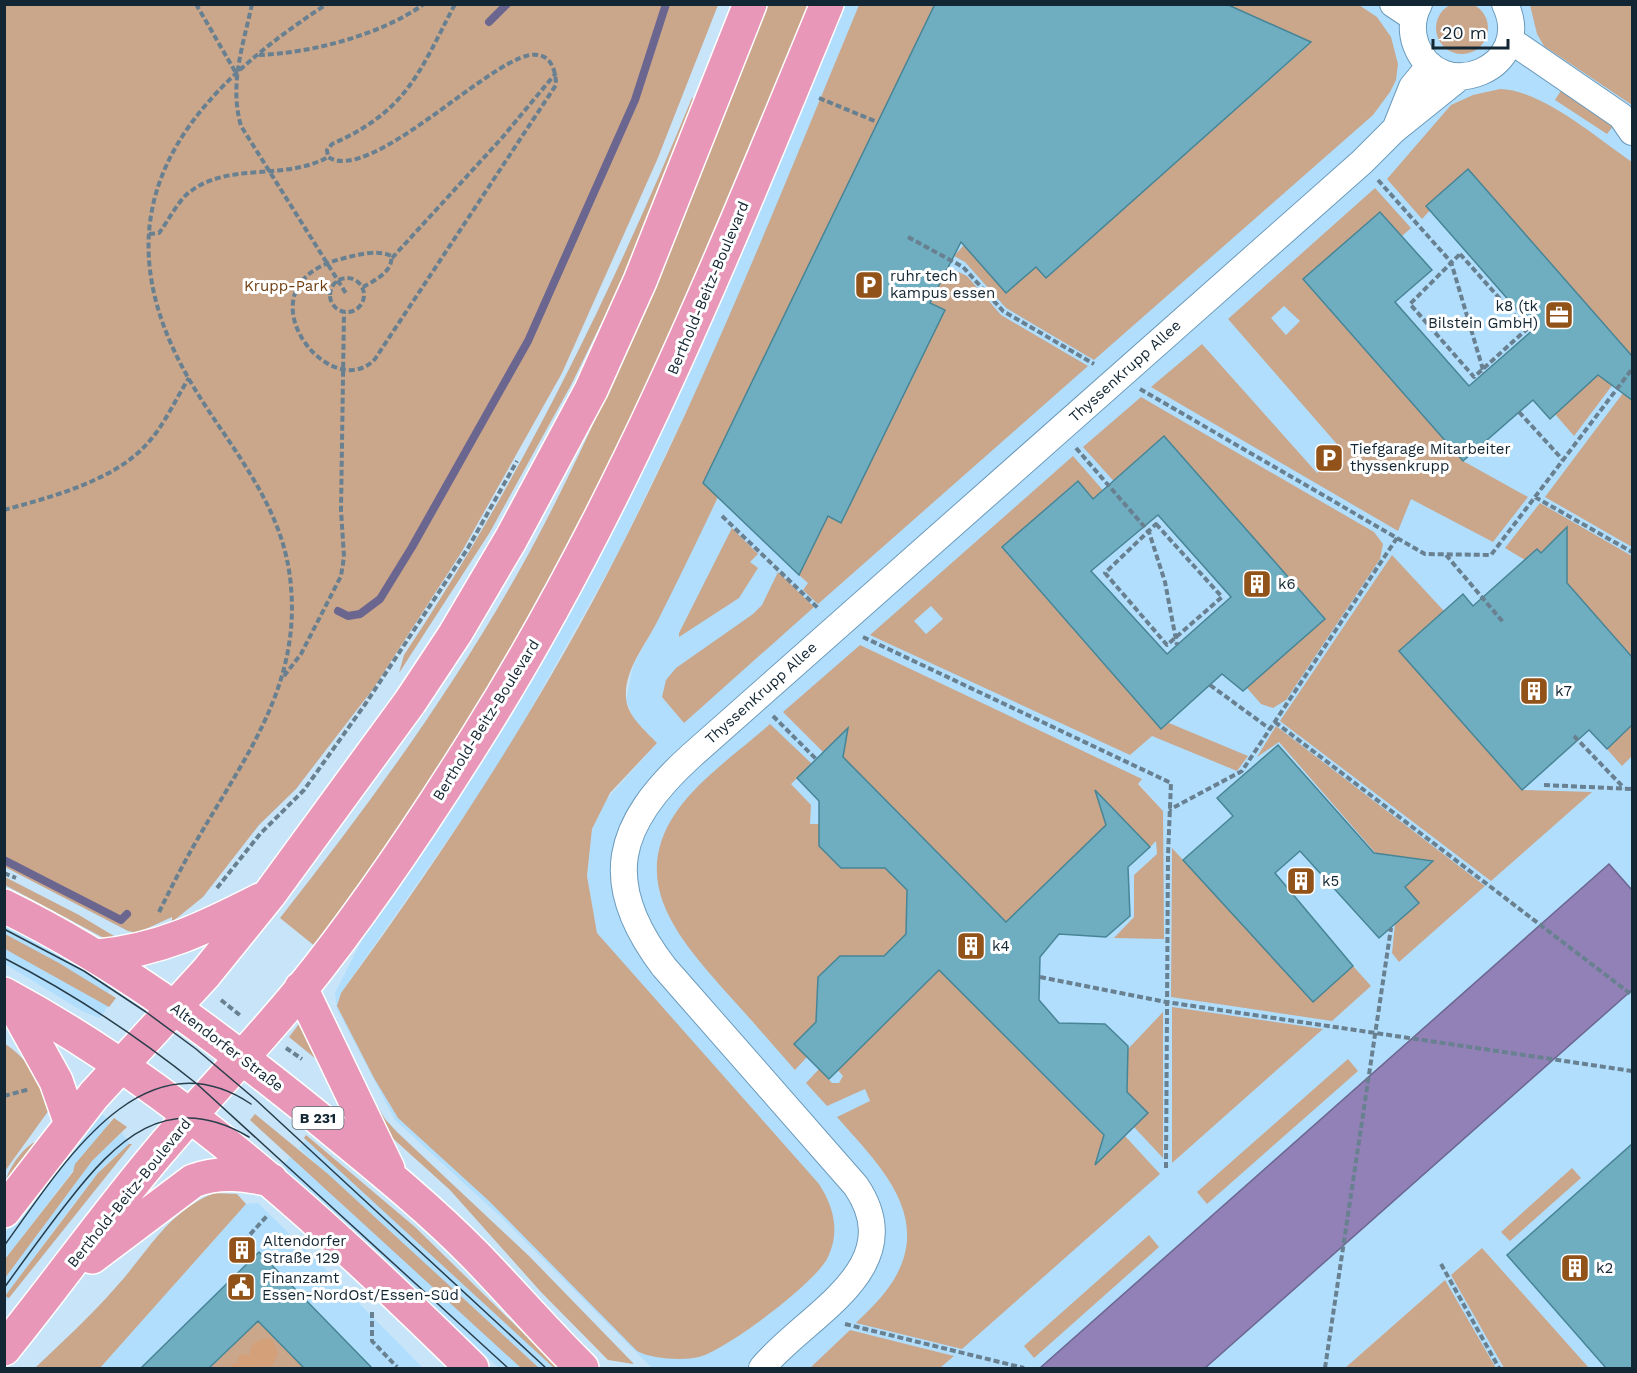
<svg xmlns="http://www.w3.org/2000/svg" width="1637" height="1373" font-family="'Work Sans',sans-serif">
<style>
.built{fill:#b1defd;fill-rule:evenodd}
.green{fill:#caa68b;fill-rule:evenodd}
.forest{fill:#d4a079}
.water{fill:#9181b6;stroke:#6b668f;stroke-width:1.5}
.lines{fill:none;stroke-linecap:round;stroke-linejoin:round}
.stream{stroke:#6b668f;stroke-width:8}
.building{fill:#6faec0;stroke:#478596;stroke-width:1.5;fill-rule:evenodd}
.minor-casing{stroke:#6b9aba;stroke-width:28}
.major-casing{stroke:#fff;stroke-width:36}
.path{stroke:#688090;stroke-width:4;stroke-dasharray:6 3;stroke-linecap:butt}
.minor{stroke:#fff;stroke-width:26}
.major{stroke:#e897b8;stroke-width:33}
.tram{stroke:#283d4a;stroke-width:1.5}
.labels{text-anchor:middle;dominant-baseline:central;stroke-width:6;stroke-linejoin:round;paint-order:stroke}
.shield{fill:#fff;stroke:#5a6770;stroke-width:1.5}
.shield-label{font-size:14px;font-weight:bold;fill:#132633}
.poi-label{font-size:15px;fill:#132633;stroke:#fff;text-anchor:start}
.park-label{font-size:15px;fill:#6f3e11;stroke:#fff}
.street-label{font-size:15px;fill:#132633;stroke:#fff}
</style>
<rect width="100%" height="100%" fill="#c7e4f8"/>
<path class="built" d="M839 5H859L724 333 619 551 514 739 478 796 341 993 337 1006 374 1078 398 1118 626 968 597 933 587 876 592 829 606 800 657 743 634 719 626 701 633 666 655 625 718 497 703 483 935 5H1632V1368H1589L1482 1248 1451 1275 1504 1368H1496L1445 1280 1345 1368H940L954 1356 850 1330 810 1368H652L503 1219 395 1120 337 1009 335 993ZM860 645 1142 780 1138 783 1163 811 1150 847 1113 809 996 913 841 754 844 750V744L836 740 823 752Z
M4 920 113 984 108 993 5 934Z
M4 949 29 961 108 1006 100 1018 84 1012 5 964Z
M102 1114 110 1122 5 1259V1233L33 1195Z
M122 1133 130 1144 105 1165 72 1206 6 1295 9 1298 5 1303V1278L92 1161Z
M306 1140 490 1307 554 1368H539L299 1148Z
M290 1157 476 1325 521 1368H499L332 1213 279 1170Z
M258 1203 317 1261 423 1368H100L246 1204Z"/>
<path class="green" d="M1436 28a26 26 0 1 1 52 0a26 26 0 1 1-52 0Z
M4 5H718L657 160 562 373 461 553 373 689 329 746 296 789 259 825 203 897 172 922V917L137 933 128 931 5 867Z
M764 5H812L631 430 521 638 408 819 316 947 280 918C378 794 474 661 547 519 632 354 695 177 764 5Z
M859 5H935L703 483 718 497C698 539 678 581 657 622 645 646 624 670 626 698 627 716 646 731 657 743L610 793 592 829 587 876 597 933 819 1184C834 1207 840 1232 828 1257 817 1282 726 1350 699 1357 683 1361 651 1359 637 1351L489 1201 398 1118 374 1078 337 1006 341 993C444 853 540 706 619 551 710 373 783 188 859 5Z
M1226 5H1359L1377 17 1391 37 1398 64 1396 80 1390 92 1373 115 1094 360 1006 308 965 262 954 256 964 245 1006 292 1036 267 1046 278 1311 43Z
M1530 5H1632V105L1544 46 1537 34Z
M1500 89C1542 90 1598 139 1632 162V359L1574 436 1555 414 1626 349 1468 170 1422 219 1387 179 1451 105 1473 95Z
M1562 89 1617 121 1607 134 1555 100Z
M692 98 699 101 623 279 571 385 490 532 399 673 404 655C521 479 612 292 692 98Z
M1375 188 1411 228 1402 236 1380 212 1303 280 1463 461 1528 497 1493 542 1411 499 1398 531 1151 387 1202 344 1317 473 1342 450 1228 319ZM1284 306 1300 321 1286 335 1271 318Z
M948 267 967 276 1001 315 1088 366 818 604 803 590 808 583 799 575 828 516 841 523 944 310 930 303Z
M1632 381V547L1545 497Z
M1141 397 1374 532 1383 544 1380 559 1286 700 1273 708 1261 704 1247 688 1325 618 1164 437 1119 487 1083 447Z
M1073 456 1108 496 1099 505 1077 481 1002 548 1161 729 1169 723 1248 756 1237 771 1152 736 1130 755 870 635ZM931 606 943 619 926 634 914 621Z
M1540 503 1632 556V657L1537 549 1525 560 1505 548Z
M732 528 758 554 750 562 758 568 739 598 679 637V633Z
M1392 555 1444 611 1399 651 1522 790 1592 792 1491 881 1280 721Z
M778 572 814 607 684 723 662 697 666 680 676 668 753 614 762 605Z
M860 645 1142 779 1138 784 1163 811 1164 939 1114 938 1134 917V875L1157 854 1156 841 1150 847 1113 809 1109 823 1000 929 996 912 840 754 844 749V744L836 740 823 752 783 712Z
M770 724 812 764 791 784 811 805 810 824H819V846L841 868H885L907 890 906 934 884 956H840L818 977 816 1022 794 1044 807 1057 795 1070C772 1044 749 1017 725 991 680 939 627 882 677 811 701 777 740 751 770 724Z
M1632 725V756L1622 766 1607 749Z
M1276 726 1485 886 1399 962 1392 953 1395 924 1419 903 1279 742 1257 757Z
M1172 848 1313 1001 1353 966 1371 986 1332 1021 1171 997Z
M5 877 79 915 119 939 115 944 5 885Z
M5 934 59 963 116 998 109 1007 5 949Z
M945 964 949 980 1103 1135 1105 1133 1109 1151 1125 1136 1160 1174 962 1349 856 1323C869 1310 883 1297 893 1281 934 1215 877 1163 837 1117L870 1101 865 1089 827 1106 806 1083 819 1069 832 1083H839L843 1076 836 1068 839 1069Z
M1172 1007 1323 1029 1172 1163Z
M1163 1012V1158L1134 1127 1148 1113 1127 1092 1128 1049Z
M302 1020 332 1072 289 1037Z
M4 1043C31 1062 41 1079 49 1110L5 1171Z
M1348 1059 1358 1071 1207 1204 1197 1192Z
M363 1082 385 1119 397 1132 529 1256 634 1364 608 1360 541 1292 450 1190 388 1134Z
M255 1114 328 1174 539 1368H521L250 1120Z
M114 1118 127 1127 92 1161 5 1278V1259L73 1172 75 1164Z
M306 1135 415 1227 559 1368H554L304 1138Z
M38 1140 42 1141 5 1190C4 1172 22 1148 38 1140Z
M129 1144H132L9 1298 5 1296 98 1173Z
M1572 1168 1581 1178 1510 1241 1501 1232Z
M214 1193 237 1194 246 1204 100 1368H35C62 1342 91 1316 116 1287 150 1250 165 1214 214 1193Z
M1149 1235 1159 1247 1034 1358 1024 1346Z
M1482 1248 1589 1368H1504L1451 1275Z
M1445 1280 1496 1368H1345Z
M258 1321 304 1368H210Z
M850 1330 954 1356 940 1368H810Z"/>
<path class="forest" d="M269 1338 273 1341 278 1353 272 1366 231 1368 232 1364 239 1363 238 1358 242 1354 250 1355C250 1341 258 1341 269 1338Z"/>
<path class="water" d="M1609 864 1632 890V990L1205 1368H1040Z"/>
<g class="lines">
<path class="stream" d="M489 22 507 4
M338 611 348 616 360 614 380 599 412 547 528 341 635 100 666 4
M4 860 121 920 127 914"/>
</g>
<path class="building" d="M935 4H1226L1311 42 1046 278 1036 267 1006 293 961 242 930 303 945 310 841 523 828 516 799 575 703 483Z
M1468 169 1632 356V400L1598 375 1550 419 1533 400 1463 461 1303 279 1380 212 1432 270 1395 302 1469 386 1534 329 1426 206Z
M1164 436 1325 619 1243 691 1222 674 1161 729 1002 547 1078 481 1093 499ZM1158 515 1231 597 1167 654 1091 571Z
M1567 527V583L1632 657V725L1607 749 1589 730 1522 790 1399 651 1463 594 1473 606 1537 549 1541 553Z
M848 728 843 757 1006 922 1106 825 1095 790 1150 847 1128 867 1130 916 1106 937 1059 934 1040 957 1039 1000 1059 1023 1105 1024 1128 1046 1127 1092 1148 1113 1095 1165 1104 1135 939 970 829 1079 794 1044 816 1022 818 977 840 956H884L906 934 907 890 885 868H841L819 846V801L797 778Z
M1278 745 1374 853 1433 861 1405 887 1419 903 1379 938 1300 851 1275 873 1353 966 1313 1002 1183 860 1233 816 1217 798Z
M1632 1144V1368H1606L1507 1255Z
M259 1252 372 1368H304L258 1321 209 1368H141Z"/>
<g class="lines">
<g class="minor-casing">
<path id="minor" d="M1393 4 1414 18
M1419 4C1412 17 1411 31 1416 45 1440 107 1536 68 1505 4
M1510 40 1621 116 1632 132
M1396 127 1412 87 1430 65
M762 1368C805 1315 912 1269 856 1186L664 967C599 882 616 824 691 756L1362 162 1394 130 1460 77"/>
</g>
<g class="major-casing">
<path id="major" d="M4 906C117 961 215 1035 312 1113 368 1159 425 1204 476 1256 512 1293 545 1332 582 1368
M98 956C160 950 205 928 260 900
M301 988 388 1169
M4 994C182 1090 329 1228 472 1368
M10 998 56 1081 71 1124
M4 1211 94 1095 206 973 269 895 410 702 455 634 511 539 591 390 640 281 750 4
M92 1257 193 1181C219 1171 244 1174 271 1180
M4 1349C56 1285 104 1217 157 1154 203 1099 253 1048 299 992 364 912 422 825 477 737 622 507 723 256 827 4"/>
</g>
<path class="path" d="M196 4 236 73
M252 4C243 46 229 84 241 126L347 295
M259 55C311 53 381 35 424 4
M819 98 877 122
M1378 180 1451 262 1484 373
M149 234 159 233C168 221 176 205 186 195 226 160 284 182 328 157
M908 237 963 267 1003 311 1094 364
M1460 254 1527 329 1474 377 1410 304Z
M392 258 501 139 556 73
M330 295a17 17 0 1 1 34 0a17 17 0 1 1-34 0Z
M363 287C374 281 394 271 391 256 379 249 355 255 341 259 235 286 330 407 375 359L556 85C556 69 550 52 530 55 485 63 370 184 328 157L327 150 332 144C407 111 419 73 455 4
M1140 389 1397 538 1242 771 1169 810
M1519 412 1563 460
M1076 448 1149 532 1165 582 1177 645
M1535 497 1632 552
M4 510C51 497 113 481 146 445 164 426 175 400 189 378
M722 516 819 609
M1156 524 1222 597 1167 645 1105 573Z
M1397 538 1425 554 1491 555 1632 369
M1446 555 1503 622
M863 637 1171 783 1168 855 1166 1168
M284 676 301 654 341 576 344 557 341 510 344 312
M1210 685 1270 729
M773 716 816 759
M1275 722 1632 995
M1574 736 1624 788
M1544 785 1632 789
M4 873 16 878
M217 888 260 834 304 790 366 703 468 548 517 461
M159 912C170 890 181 868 193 847 241 762 300 690 291 587 285 509 235 454 196 391 89 217 176 102 327 4
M1040 977 1166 1002 1632 1071
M221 1000 241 1016
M286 1048 302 1059
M4 1096 30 1089
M244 1241 267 1216
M1441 1264 1499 1368
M372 1312V1341L397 1367
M845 1324 1024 1368
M1325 1368 1391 928"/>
<use href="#minor" class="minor"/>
<use href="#major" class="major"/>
<path class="tram" d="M4 929 84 971 146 1012 196 1049 256 1100 546 1368
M4 958C74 994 136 1035 197 1084L508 1368
M4 1246C59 1171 141 1030 251 1104
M4 1288C25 1259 45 1231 67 1203 115 1141 167 1088 249 1137"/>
</g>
<defs>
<g id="parking-square" transform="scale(1.5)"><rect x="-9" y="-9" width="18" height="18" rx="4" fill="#92531a" stroke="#fff"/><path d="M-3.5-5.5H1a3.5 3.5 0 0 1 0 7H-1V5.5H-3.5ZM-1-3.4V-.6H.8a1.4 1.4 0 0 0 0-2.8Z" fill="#fff"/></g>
<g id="office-square" transform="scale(1.5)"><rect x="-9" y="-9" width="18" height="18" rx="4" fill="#92531a" stroke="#fff"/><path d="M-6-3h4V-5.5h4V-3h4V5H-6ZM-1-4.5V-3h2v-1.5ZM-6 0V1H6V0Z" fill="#fff"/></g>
<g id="building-square" transform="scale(1.5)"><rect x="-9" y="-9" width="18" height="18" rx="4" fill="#92531a" stroke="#fff"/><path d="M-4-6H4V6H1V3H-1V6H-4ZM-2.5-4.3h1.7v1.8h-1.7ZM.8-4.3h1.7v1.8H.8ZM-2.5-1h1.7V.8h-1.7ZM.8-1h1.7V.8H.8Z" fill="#fff"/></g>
<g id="civic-square" transform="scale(1.5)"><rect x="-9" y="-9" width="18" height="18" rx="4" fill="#92531a" stroke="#fff"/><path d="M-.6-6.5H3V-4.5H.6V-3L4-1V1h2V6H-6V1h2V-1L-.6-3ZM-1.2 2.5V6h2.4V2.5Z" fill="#fff"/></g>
</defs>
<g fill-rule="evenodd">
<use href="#parking-square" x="869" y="285"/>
<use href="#office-square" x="1559" y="315"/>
<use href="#parking-square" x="1329" y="458"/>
<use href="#building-square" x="1257" y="584"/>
<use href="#building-square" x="1534" y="691"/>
<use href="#building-square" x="1301" y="881"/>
<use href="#building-square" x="971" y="946"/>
<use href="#building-square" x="242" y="1250"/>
<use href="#building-square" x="1575" y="1268"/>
<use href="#civic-square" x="241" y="1287"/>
</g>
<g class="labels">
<rect class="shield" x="292.5" y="1107" width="51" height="22" rx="4.5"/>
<g class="shield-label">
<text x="318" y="1118">B 231</text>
</g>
<g class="poi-label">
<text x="890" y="276">ruhr tech<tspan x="890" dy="17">kampus essen</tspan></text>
<text x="1538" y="306" text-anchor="end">k8 (tk<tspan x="1538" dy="17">Bilstein GmbH)</tspan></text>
<text x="1350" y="449">Tiefgarage Mitarbeiter<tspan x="1350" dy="17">thyssenkrupp</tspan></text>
<text x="1278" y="584">k6</text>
<text x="1555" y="691">k7</text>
<text x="1322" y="881">k5</text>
<text x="992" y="946">k4</text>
<text x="263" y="1241">Altendorfer<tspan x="263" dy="17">Straße 129</tspan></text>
<text x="1596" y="1268">k2</text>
<text x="262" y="1278">Finanzamt<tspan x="262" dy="17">Essen-NordOst/Essen-Süd</tspan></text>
</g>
<g class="park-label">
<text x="286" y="286">Krupp-Park</text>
</g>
<g class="street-label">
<text transform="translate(708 288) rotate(-67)">Berthold-Beitz-Boulevard</text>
<text transform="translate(1125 371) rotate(-42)">ThyssenKrupp Allee</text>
<text transform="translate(761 693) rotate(-42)">ThyssenKrupp Allee</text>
<text transform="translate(486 720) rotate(-58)">Berthold-Beitz-Boulevard</text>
<text transform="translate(227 1047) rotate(37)">Altendorfer Straße</text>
<text transform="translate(129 1193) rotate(-51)">Berthold-Beitz-Boulevard</text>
</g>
</g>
<rect width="1637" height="1373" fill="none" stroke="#132633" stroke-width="12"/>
<path d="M1433 39v9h75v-9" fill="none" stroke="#132633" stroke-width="3"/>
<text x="1442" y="39" font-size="18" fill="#132633" stroke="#ffffff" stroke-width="4.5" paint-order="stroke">20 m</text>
</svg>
